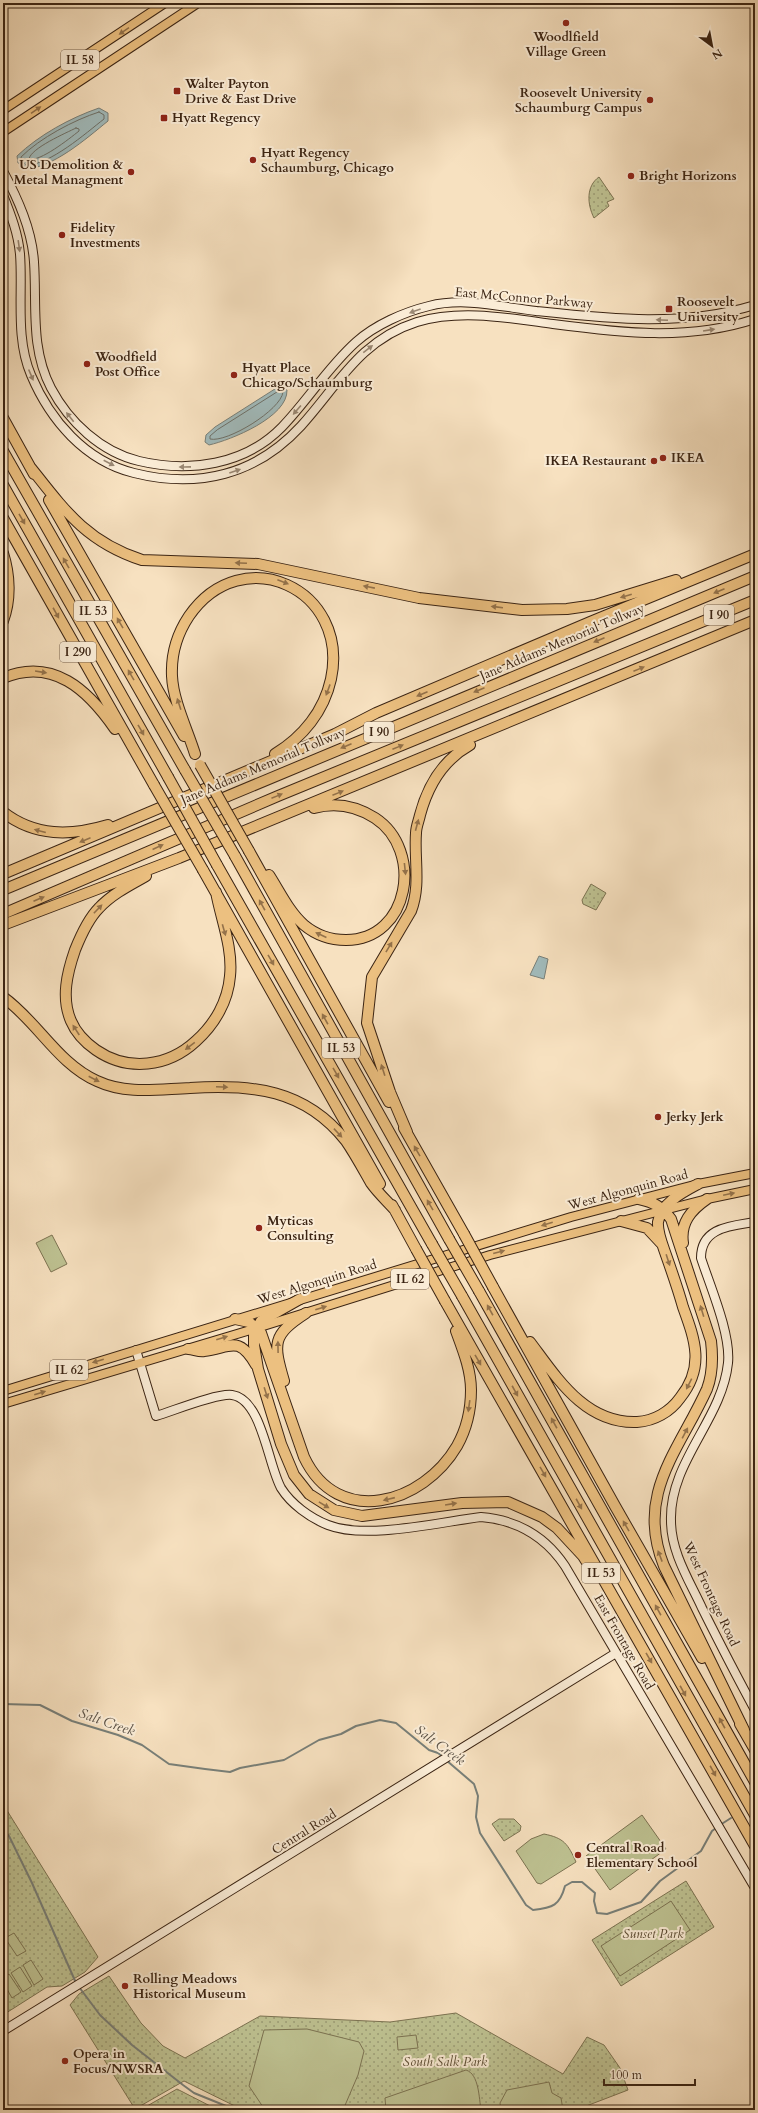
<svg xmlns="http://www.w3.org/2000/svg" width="758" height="2113" font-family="Cardo,serif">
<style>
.grass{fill:url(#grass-dots);stroke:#7c7352}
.pitch{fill:#bec292;stroke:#7c7352}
.water{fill:#a1bbbc;stroke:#787f78}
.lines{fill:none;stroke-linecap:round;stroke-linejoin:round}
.shore{stroke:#6e7068;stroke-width:1}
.stream{stroke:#787f78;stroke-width:2}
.secondary-casing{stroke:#3b2413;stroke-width:10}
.primary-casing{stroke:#3b2413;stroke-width:10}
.highway-casing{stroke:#3b2413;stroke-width:12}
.secondary{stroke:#faecd6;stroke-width:8}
.primary{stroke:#ecc080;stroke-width:8}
.highway{stroke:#ecc080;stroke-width:10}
.highway-bridge-casing{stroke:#3b2413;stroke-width:12;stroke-linecap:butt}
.highway-bridge{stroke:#ecc080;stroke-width:10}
.oneway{fill:#94724a}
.oneway2{fill:#9a8874}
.poi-dot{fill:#8f2418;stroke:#faecd6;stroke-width:1.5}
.labels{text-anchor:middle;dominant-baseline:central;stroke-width:4;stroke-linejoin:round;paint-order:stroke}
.shield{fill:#faecd6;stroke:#74604e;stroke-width:1}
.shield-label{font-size:12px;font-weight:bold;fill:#3b2413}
.poi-label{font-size:13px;font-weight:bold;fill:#3b2413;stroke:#faecd6;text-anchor:start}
.street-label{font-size:13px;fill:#3b2413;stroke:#faecd6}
.park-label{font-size:13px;font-style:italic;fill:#5c4c33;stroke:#faecd6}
.water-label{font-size:14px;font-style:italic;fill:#5a5146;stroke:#faecd6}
</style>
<defs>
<pattern id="grass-dots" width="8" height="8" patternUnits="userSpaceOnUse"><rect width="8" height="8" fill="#bec292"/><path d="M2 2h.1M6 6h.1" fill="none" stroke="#9c9d76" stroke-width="1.8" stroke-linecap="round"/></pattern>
</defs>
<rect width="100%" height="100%" fill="#f7e1c0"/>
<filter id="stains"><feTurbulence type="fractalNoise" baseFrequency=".005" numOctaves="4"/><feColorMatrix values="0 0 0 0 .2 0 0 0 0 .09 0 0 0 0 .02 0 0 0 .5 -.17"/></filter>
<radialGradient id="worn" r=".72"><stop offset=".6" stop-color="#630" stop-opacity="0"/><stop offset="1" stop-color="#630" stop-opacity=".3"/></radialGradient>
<path class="grass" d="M599 177 614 199 607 202 609 206 594 218C587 204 586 186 599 177Z
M591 884 606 893 596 910 583 904 582 900Z
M3 1804 98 1957 85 1972 62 1986 47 1987 3 2015Z
M499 1819H514L521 1826 520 1831 504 1841 492 1824Z
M686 1881 714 1927 621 1986 592 1940Z
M109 1976 141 2023 163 2046 185 2058 260 2016 390 2022 456 2013 563 2074 587 2037 604 2045 620 2068 628 2090 581 2108V2110H243L184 2081 135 2109 70 2005 79 1994Z
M177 2089 218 2110H140Z"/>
<path class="pitch" d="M52 1235 67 1264 51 1272 36 1243Z
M642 1815 666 1849 610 1890 586 1856Z
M544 1834C564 1838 568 1844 576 1862L541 1884 537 1883 516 1851 531 1839Z
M671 1901 690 1930 620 1976 601 1946Z
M14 1933 26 1951 17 1956 5 1938Z
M31 1960 43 1979 34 1985 23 1965Z
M20 1967 32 1986 23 1992 11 1973Z
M9 1974 21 1992 12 1998 3 1982V1978Z
M307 2029 359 2042 364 2051 358 2075 343 2110H265L249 2086 264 2030Z
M416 2035 418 2048 398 2050 397 2037Z
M466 2070C479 2074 479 2098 481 2110H386L385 2098Z
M549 2082 552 2093 561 2098 563 2110H501L500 2103 507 2090Z"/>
<path class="water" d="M99 108 108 113V121C87 138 52 169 24 169L18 163 17 156C39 135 70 118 99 108Z
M278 387H284L287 390C288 417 231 440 209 445L205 442 206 435 215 427Z
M539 956 548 959 544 979 530 975Z"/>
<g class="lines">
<path class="shore" d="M99 112 104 115V119C86 133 50 165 26 165L22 161 21 157C40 138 74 120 99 112Z
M76 128 79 129V131C69 139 40 162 29 159 31 148 66 133 76 128Z
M279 391 283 392C281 410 227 443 210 439V436L217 430Z"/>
<path class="stream" d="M3 1704 40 1705 72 1721 118 1735 142 1745 169 1764 205 1769 230 1772 240 1768 284 1760 319 1740 341 1734 356 1726 380 1720 396 1723 429 1750 438 1753 443 1757
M446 1760 474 1784 478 1796 476 1817 480 1833 526 1905 533 1910C553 1908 560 1905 565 1886L572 1882H582L595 1893 594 1901 597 1913 607 1914 641 1902 660 1881 701 1851 712 1831 716 1828
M720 1825 731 1818
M3 1829 9 1836 32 1883 76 1983
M79 1987 100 2015 132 2045 183 2085 194 2093 236 2110"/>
<g class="secondary-casing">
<path id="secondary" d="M3 171C18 199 32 230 34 262 37 305 30 348 51 388 69 422 101 452 139 461 189 473 245 465 282 427 308 400 328 367 356 342 375 325 404 312 429 306 464 297 502 307 536 311 611 319 682 327 755 305
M3 195C11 215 18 233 20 254 23 293 15 338 31 375 50 420 85 461 134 473 198 489 256 475 301 426 338 385 360 340 417 322 461 309 508 318 553 324 622 333 688 341 755 319
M755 1222C731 1226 701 1227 701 1258 710 1286 731 1334 728 1363 722 1420 669 1462 671 1521 671 1552 689 1580 702 1608 719 1642 737 1677 755 1710
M136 1350 156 1416C173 1411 217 1393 232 1395 262 1399 268 1465 281 1488 291 1504 310 1518 328 1525 366 1540 440 1522 481 1517 517 1520 545 1536 565 1566L755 1888
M3 2031 616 1653"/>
</g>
<g class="primary-casing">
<path id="primary" d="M3 110 165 3
M3 132 198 3
M3 1391 571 1217 698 1184 755 1173
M3 1404 257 1328 490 1255 707 1199 755 1189"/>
</g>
<g class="highway-casing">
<path id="highway" d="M3 418 34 474
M3 451 185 770
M31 468C65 511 87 542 142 560L258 564 419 598 522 610 567 609 595 605 676 580
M3 485 168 777
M49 500 184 736
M3 518 154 785
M3 553C10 575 11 600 3 621
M3 678C53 657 88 690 115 729
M195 754C188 731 173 701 172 676 171 655 177 634 189 616 242 539 350 589 331 679 324 711 303 737 275 754
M3 812C35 837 71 836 108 825
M249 851 389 1102
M235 856 449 1239
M217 865 432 1244
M203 870 380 1184
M3 874 335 734 376 713 590 622 755 554
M269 875C280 892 289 912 304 925 316 935 331 940 346 940 410 940 424 850 375 818 356 806 336 802 314 808
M146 876C130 885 112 894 99 908 88 919 81 935 75 950 67 973 61 998 71 1021 76 1033 86 1043 96 1050 128 1072 168 1067 196 1041 215 1024 228 1001 230 976 233 948 221 919 216 892
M3 890 755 576
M3 914 278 796 755 600
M3 925 179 858 755 620
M3 997C37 1021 58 1064 97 1081 127 1095 159 1089 190 1088 252 1084 305 1089 346 1141 355 1154 363 1169 371 1183 378 1193 387 1201 395 1210
M404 1128 464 1234
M407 1132 390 1092 367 1023 372 977 411 911C421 885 414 859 416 833 416 827 419 820 420 815 428 785 443 760 470 745
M639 1199C654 1202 662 1207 671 1219L711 1341C713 1358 713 1373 707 1389 679 1451 635 1494 664 1566L744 1730
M392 1205 416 1249
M621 1221 647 1228 661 1243
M683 1243C680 1223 691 1210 707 1199
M493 1287 615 1506 702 1658
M479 1291 755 1782
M462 1296 755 1815
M300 1299 261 1321 254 1335V1345L258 1369 281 1444 294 1475 309 1494 334 1510 362 1516 462 1503 508 1502 542 1517 557 1528 583 1556 590 1567
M445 1301 755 1846
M235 1319 249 1322 261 1333 304 1457C338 1529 423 1504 457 1446 466 1430 471 1409 471 1390 471 1370 463 1350 456 1331
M530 1342C557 1378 585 1424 637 1422 654 1421 670 1412 680 1398 705 1367 695 1340 683 1307 678 1289 672 1272 666 1255 663 1246 657 1232 658 1222 661 1203 683 1192 698 1184
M188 1349C193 1349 199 1352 204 1351 230 1348 238 1334 256 1365
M284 1381C273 1343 272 1335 306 1313
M740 1724 755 1750"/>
</g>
<use href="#secondary" class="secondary"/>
<use href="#primary" class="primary"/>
<use href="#highway" class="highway"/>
<g class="highway-bridge-casing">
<path id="highway-bridge" d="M200 765 249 851
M185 770 235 856
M168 777 217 865
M154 785 203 870
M464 1234 493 1287
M449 1239 479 1291
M432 1244 462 1296
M416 1249 445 1301"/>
</g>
<use href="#highway-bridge" class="highway-bridge"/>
</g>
<defs><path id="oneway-solid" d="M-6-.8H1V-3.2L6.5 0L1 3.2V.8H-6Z"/></defs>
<g class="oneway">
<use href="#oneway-solid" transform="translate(124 31) rotate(146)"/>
<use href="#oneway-solid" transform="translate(36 110) rotate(-34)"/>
<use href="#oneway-solid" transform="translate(22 519) rotate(60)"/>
<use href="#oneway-solid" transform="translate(66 563) rotate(-120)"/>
<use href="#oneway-solid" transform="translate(241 563) rotate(-177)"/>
<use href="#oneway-solid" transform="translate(283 582) rotate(21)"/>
<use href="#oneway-solid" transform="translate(369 587) rotate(-169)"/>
<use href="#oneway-solid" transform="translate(719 591) rotate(157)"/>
<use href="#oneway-solid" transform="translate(626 596) rotate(164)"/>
<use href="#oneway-solid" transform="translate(497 607) rotate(-173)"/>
<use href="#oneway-solid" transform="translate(56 613) rotate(61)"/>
<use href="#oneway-solid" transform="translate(120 623) rotate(-120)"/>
<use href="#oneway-solid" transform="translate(599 640) rotate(157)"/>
<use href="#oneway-solid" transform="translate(639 669) rotate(-22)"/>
<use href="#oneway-solid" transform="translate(41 672) rotate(9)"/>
<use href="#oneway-solid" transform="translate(131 675) rotate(-120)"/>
<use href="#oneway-solid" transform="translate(328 690) rotate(110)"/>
<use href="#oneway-solid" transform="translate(479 690) rotate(157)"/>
<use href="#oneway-solid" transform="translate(422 694) rotate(157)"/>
<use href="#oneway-solid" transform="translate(179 704) rotate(-108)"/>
<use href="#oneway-solid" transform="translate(141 730) rotate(60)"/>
<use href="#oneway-solid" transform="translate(346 746) rotate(157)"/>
<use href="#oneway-solid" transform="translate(398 747) rotate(-22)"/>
<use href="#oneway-solid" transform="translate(338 793) rotate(-22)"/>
<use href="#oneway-solid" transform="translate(277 796) rotate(-22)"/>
<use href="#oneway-solid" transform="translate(417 825) rotate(-75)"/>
<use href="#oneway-solid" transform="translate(40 831) rotate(-165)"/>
<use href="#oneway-solid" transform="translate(85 840) rotate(157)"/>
<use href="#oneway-solid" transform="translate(158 847) rotate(-25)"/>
<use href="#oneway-solid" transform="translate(405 869) rotate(84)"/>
<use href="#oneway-solid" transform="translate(39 899) rotate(-23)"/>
<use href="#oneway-solid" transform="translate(262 905) rotate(-119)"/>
<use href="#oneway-solid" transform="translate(98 909) rotate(-46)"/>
<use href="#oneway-solid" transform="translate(224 930) rotate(74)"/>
<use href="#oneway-solid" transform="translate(321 935) rotate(-155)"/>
<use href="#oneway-solid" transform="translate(389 947) rotate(-59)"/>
<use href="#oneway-solid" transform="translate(271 960) rotate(60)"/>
<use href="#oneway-solid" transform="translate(325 1019) rotate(-119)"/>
<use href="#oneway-solid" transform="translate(76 1030) rotate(-123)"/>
<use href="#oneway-solid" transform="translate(190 1046) rotate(143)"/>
<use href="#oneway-solid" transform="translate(383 1070) rotate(-108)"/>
<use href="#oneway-solid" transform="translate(336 1073) rotate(60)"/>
<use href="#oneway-solid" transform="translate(94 1079) rotate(27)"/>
<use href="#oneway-solid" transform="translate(222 1087) rotate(2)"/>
<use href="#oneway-solid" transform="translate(338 1133) rotate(47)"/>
<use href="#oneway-solid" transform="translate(417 1151) rotate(-120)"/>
<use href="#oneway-solid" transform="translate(729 1194) rotate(-12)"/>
<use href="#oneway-solid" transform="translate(430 1205) rotate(-120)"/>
<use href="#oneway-solid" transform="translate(547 1224) rotate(163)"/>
<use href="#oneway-solid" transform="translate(499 1252) rotate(-15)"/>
<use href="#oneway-solid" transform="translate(668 1260) rotate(72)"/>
<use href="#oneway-solid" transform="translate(321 1308) rotate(-18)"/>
<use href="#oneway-solid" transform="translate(490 1310) rotate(-119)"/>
<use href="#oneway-solid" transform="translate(702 1311) rotate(-107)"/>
<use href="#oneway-solid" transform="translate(222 1338) rotate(-17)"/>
<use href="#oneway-solid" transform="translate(278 1347) rotate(-91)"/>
<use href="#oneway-solid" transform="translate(478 1360) rotate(60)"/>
<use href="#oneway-solid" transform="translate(98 1361) rotate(164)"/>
<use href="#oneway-solid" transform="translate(689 1384) rotate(117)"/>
<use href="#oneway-solid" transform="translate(515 1391) rotate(61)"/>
<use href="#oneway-solid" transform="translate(40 1393) rotate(-17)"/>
<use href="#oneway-solid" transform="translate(266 1393) rotate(72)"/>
<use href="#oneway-solid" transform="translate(469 1406) rotate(98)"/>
<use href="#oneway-solid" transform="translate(554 1423) rotate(-119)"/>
<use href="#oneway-solid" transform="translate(685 1433) rotate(-62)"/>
<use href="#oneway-solid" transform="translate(543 1472) rotate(60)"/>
<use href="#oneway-solid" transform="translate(389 1499) rotate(167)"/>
<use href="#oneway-solid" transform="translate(451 1504) rotate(-9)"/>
<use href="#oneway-solid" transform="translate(579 1504) rotate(61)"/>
<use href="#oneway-solid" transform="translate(324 1505) rotate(31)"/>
<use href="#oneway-solid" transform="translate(626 1526) rotate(-120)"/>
<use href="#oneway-solid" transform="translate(660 1556) rotate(-111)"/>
<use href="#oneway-solid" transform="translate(658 1610) rotate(-119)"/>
<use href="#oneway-solid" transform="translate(649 1658) rotate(60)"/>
<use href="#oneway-solid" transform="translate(683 1691) rotate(61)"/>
<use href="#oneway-solid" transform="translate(722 1723) rotate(-119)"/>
<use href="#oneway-solid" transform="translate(713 1771) rotate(61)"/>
</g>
<g class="oneway2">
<use href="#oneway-solid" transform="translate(19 246) rotate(82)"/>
<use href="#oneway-solid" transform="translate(415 311) rotate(160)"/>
<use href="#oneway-solid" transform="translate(662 320) rotate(-178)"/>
<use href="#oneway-solid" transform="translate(709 330) rotate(-9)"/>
<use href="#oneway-solid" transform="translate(368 349) rotate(-38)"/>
<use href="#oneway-solid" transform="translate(31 375) rotate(67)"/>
<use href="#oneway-solid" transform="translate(297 410) rotate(131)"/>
<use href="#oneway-solid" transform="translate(70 417) rotate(-128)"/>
<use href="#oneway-solid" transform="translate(109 463) rotate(27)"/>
<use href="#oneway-solid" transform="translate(185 467) rotate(179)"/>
<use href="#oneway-solid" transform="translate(235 471) rotate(-19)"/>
</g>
<g class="poi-dot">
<circle cx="566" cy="23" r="4"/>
<rect x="173" y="87" width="8" height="8" rx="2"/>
<circle cx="650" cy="100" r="4"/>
<rect x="160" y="114" width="8" height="8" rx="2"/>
<circle cx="253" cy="160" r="4"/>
<circle cx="131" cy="172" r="4"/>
<circle cx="631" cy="176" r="4"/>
<circle cx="62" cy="235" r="4"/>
<rect x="665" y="305" width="8" height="8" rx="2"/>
<circle cx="87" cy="364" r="4"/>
<circle cx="234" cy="375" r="4"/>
<circle cx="663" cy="458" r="4"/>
<circle cx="654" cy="461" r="4"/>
<circle cx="658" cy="1117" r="4"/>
<circle cx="259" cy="1228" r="4"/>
<circle cx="578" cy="1855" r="4"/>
<circle cx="125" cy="1986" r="4"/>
<circle cx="65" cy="2061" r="4"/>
</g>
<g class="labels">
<g class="shield">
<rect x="61" y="50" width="38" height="20" rx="3"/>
<rect x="74" y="601" width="38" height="20" rx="3"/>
<rect x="704" y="605" width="30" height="20" rx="3"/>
<rect x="60" y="642" width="36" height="20" rx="3"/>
<rect x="364" y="722" width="30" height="20" rx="3"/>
<rect x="322" y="1038" width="38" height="20" rx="3"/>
<rect x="391" y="1269" width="38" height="20" rx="3"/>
<rect x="50" y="1360" width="38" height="20" rx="3"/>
<rect x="582" y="1563" width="38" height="20" rx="3"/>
</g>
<g class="shield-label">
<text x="80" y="60">IL 58</text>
<text x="93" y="611">IL 53</text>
<text x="719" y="615">I 90</text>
<text x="78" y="652">I 290</text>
<text x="379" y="732">I 90</text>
<text x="341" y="1048">IL 53</text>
<text x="410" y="1279">IL 62</text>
<text x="69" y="1370">IL 62</text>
<text x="601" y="1573">IL 53</text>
</g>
<g class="poi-label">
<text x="566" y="37" text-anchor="middle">Woodlfield<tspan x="566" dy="15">Village Green</tspan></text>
<text x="185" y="84">Walter Payton<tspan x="185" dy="15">Drive &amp; East Drive</tspan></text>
<text x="642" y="93" text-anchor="end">Roosevelt University<tspan x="642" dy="15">Schaumburg Campus</tspan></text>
<text x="172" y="118">Hyatt Regency</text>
<text x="261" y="153">Hyatt Regency<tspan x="261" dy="15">Schaumburg, Chicago</tspan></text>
<text x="123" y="165" text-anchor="end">US Demolition &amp;<tspan x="123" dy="15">Metal Managment</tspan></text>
<text x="639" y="176">Bright Horizons</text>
<text x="70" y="228">Fidelity<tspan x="70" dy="15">Investments</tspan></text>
<text x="677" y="302">Roosevelt<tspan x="677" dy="15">University</tspan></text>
<text x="95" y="357">Woodfield<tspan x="95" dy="15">Post Office</tspan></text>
<text x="242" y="368">Hyatt Place<tspan x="242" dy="15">Chicago/Schaumburg</tspan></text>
<text x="671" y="458">IKEA</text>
<text x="646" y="461" text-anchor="end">IKEA Restaurant</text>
<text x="666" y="1117">Jerky Jerk</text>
<text x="267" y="1221">Myticas<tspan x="267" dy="15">Consulting</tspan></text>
<text x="586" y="1848">Central Road<tspan x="586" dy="15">Elementary School</tspan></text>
<text x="133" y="1979">Rolling Meadows<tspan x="133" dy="15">Historical Museum</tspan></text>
<text x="73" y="2054">Opera in<tspan x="73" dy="15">Focus/NWSRA</tspan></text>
</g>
<g class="street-label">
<text transform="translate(524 298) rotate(5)">East McConnor Parkway</text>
<text transform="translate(562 642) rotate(-23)">Jane Addams Memorial Tollway</text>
<text transform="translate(263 766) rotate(-23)">Jane Addams Memorial Tollway</text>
<text transform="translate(628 1190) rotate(-15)">West Algonquin Road</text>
<text transform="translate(317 1282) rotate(-17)">West Algonquin Road</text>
<text transform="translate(711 1594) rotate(65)">West Frontage Road</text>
<text transform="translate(624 1642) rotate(60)">East Frontage Road</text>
<text transform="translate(304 1832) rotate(-32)">Central Road</text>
</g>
<g class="park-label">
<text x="653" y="1934">Sunset Park</text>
<text x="445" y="2062">South Salk Park</text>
</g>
<g class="water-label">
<text transform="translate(107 1722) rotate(19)">Salt Creek</text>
<text transform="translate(440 1745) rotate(36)">Salt Creek</text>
</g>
</g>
<rect width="758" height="2113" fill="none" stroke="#f7e1c0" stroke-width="16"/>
<rect x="4" y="4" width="750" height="2105" fill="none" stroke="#3b2413" stroke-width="2"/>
<rect x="8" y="8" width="742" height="2097" fill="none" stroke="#3b2413"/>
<g transform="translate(712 46) rotate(148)" stroke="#faecd6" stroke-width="3" paint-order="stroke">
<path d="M0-3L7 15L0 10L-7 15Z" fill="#3b2413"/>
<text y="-6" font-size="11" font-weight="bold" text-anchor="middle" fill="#3b2413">N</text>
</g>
<path d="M604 2079v6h91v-6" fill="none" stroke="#3b2413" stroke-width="2"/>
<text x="610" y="2079" font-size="12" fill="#3b2413" stroke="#faecd6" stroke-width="3" paint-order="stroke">100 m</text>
<rect width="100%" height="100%" filter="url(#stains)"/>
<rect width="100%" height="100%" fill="url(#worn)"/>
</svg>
